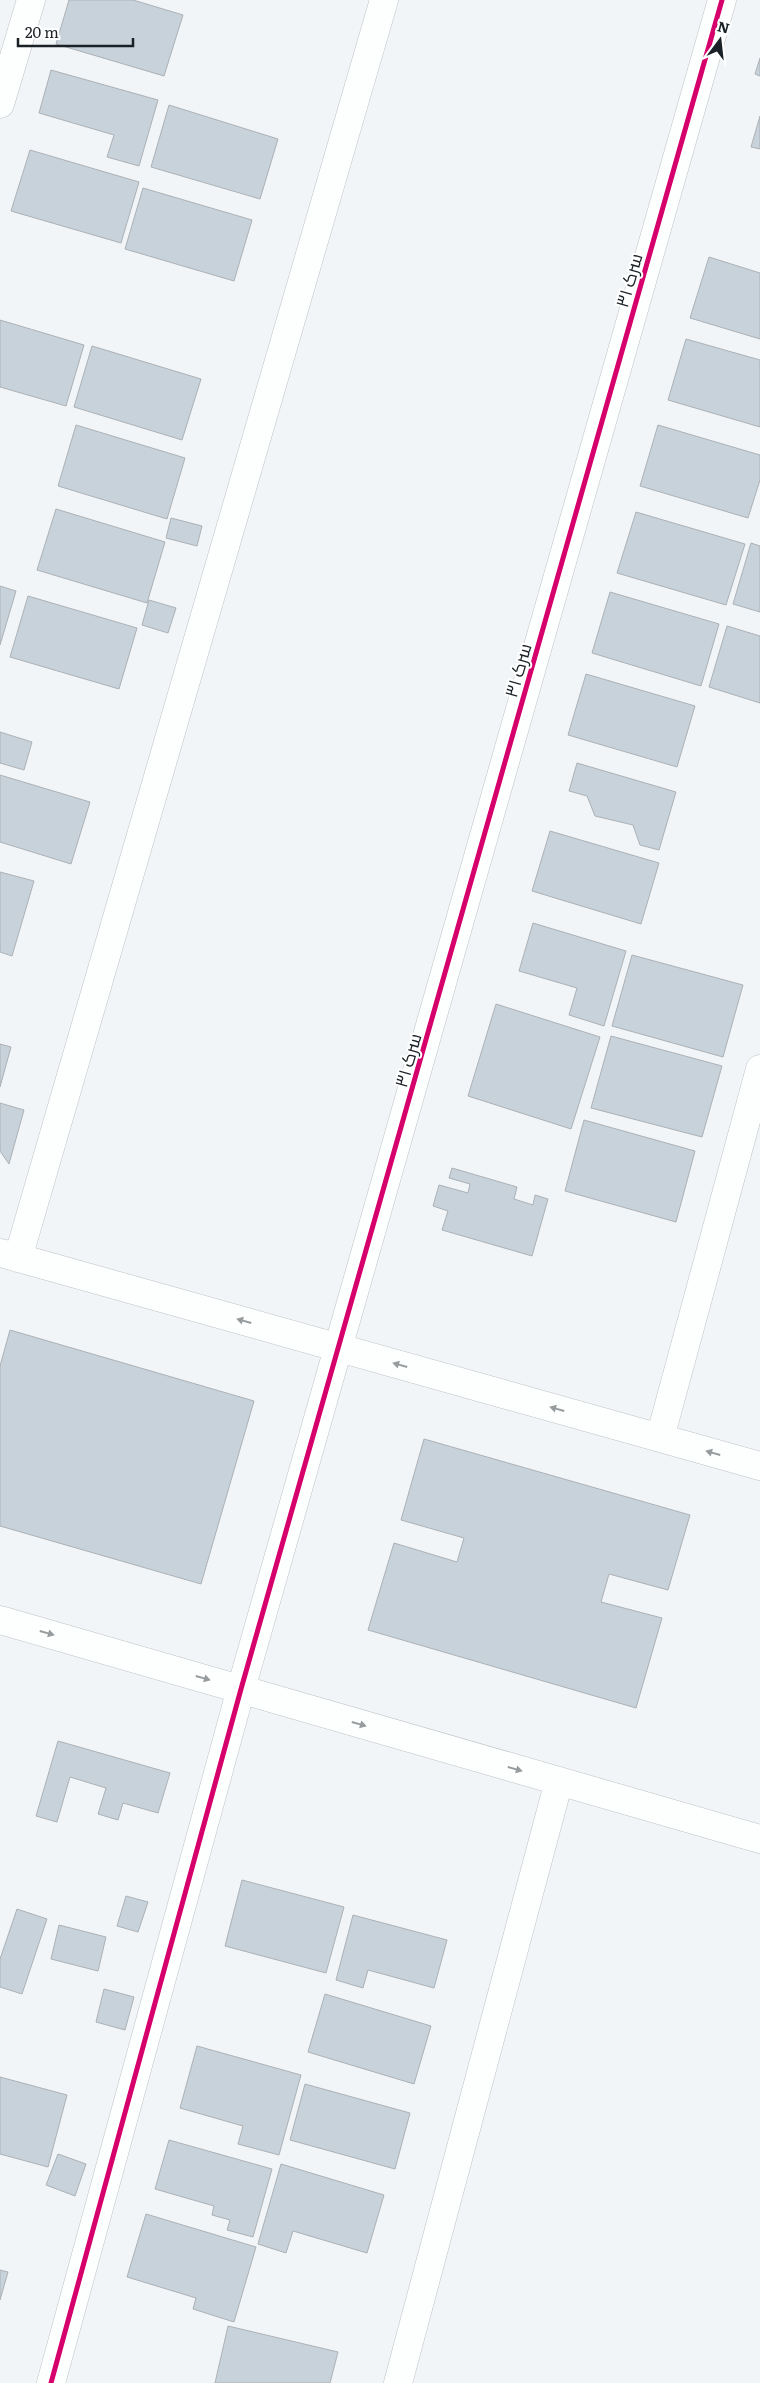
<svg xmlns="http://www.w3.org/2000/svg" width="760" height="2383" font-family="Literata,Cairo,serif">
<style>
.building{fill:#c7d2db;stroke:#acb1b5}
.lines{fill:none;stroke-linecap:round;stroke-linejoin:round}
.minor-casing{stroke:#bec2c6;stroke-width:29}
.minor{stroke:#fdfefe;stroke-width:28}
.cycleway-casing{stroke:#fff;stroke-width:8}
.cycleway{stroke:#d6006c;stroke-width:5}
.oneway{fill:#969b9d}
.labels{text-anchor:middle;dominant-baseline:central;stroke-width:4;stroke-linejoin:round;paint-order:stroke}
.street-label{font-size:18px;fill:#192126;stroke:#fff}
</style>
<rect width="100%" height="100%" fill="#f2f5f8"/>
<path class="building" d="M69 0H133L183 15 164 76 56 44Z
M760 58V76L755 74Z
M51 70 158 100 139 166 107 157 114 135 39 113Z
M169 105 278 139 260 199 151 167Z
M760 116V149L751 147Z
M30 150 139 182 121 243 11 211Z
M143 188 252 220 234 281 125 249Z
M709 257 760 273V339L690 318Z
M0 320 84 345 66 406 0 387Z
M686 339 760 360V427L668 400Z
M92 346 201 379 182 440 74 407Z
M76 425 185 458 167 519 58 486Z
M658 425 760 455V480L748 518 640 486Z
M56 509 165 542 147 603 37 570Z
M636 512 745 544 726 605 617 573Z
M171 518 202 526 197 546 166 538Z
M751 543 760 546V612L733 604Z
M0 586 16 591 0 645Z
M610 592 719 624 701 686 592 653Z
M28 596 137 628 119 689 10 657Z
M149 600 176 608 168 633 142 625Z
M727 626 760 636V703L709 687Z
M586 674 695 706 677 767 568 735Z
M0 732 32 742 24 770 0 763Z
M577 763 676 792 659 850 640 845 633 825 595 816 587 796 569 791Z
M0 775 90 802 71 864 0 842Z
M550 831 659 863 641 924 532 891Z
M0 872 34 881 12 956 0 952Z
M533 923 626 951 604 1026 569 1015 577 988 519 971Z
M632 955 743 985 723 1057 612 1026Z
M496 1004 600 1037 571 1129 468 1096Z
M611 1036 722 1066 702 1137 591 1108Z
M0 1044 11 1047 0 1087Z
M0 1103 24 1110 9 1164 0 1151Z
M584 1120 695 1151 676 1222 565 1191Z
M452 1168 517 1187 514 1199 533 1205 535 1195 548 1199 532 1256 442 1230 448 1211 433 1206 439 1185 468 1193 470 1184 449 1178Z
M10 1330 254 1401 201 1584 0 1526V1366Z
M424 1439 690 1515 668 1590 609 1574 601 1602 662 1618 636 1708 368 1630 394 1543 457 1562 464 1538 401 1520Z
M58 1741 170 1773 158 1813 123 1803 118 1820 98 1814 106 1788 70 1777 57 1822 36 1816Z
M242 1880 344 1907 326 1973 225 1946Z
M126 1896 148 1902 138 1932 117 1926Z
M17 1909 47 1919 22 1994 0 1987V1959Z
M353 1915 447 1940 434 1988 368 1970 363 1988 336 1980Z
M59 1925 106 1937 98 1971 51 1959Z
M104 1989 134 1997 125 2030 96 2022Z
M325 1994 431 2026 414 2084 308 2052Z
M197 2046 301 2075 279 2155 238 2144 243 2126 180 2108Z
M0 2077 67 2095 48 2167 0 2154Z
M305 2084 410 2113 395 2169 290 2140Z
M169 2140 272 2169 253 2237 227 2230 230 2220 212 2215 214 2206 155 2189Z
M58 2154 86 2164 75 2196 46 2185Z
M281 2164 384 2195 367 2253 293 2231 286 2253 258 2244Z
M146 2214 256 2247 234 2322 193 2309 196 2298 127 2277Z
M0 2270 8 2272 0 2300Z
M228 2326 338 2352 330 2383H215Z"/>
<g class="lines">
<g class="minor-casing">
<path id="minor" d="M0 104 31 0
M1 1253 760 1466
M18 1258 384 0
M660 1438 760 1069
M0 1620 760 1839
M51 2383 241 1689 722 0
M398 2383 559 1781"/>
</g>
<use href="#minor" class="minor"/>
<g class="cycleway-casing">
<path id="cycleway" d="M51 2383 241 1689 722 0"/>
</g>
<use href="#cycleway" class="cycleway"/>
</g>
<defs><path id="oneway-solid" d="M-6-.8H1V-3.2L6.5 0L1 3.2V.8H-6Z" transform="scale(1.25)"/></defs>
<g class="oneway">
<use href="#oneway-solid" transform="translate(244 1321) rotate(-164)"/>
<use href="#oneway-solid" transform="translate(400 1365) rotate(-164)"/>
<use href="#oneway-solid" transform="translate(557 1409) rotate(-164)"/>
<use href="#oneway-solid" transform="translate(713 1453) rotate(-164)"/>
<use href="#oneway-solid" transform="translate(47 1633) rotate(16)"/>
<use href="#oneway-solid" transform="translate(203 1678) rotate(16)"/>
<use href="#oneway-solid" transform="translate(359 1724) rotate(16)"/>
<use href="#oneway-solid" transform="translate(515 1769) rotate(16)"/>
</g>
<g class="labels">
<g class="street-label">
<text transform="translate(628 280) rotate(-74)">سرک ۳۱</text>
<text transform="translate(517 670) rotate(-74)">سرک ۳۱</text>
<text transform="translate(407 1060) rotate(-74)">سرک ۳۱</text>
</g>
</g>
<g transform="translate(720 40) rotate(15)" stroke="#ffffff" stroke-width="4" paint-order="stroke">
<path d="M0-4L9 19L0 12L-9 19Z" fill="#192126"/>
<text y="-8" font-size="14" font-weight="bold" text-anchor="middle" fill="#192126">N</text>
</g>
<path d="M18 38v8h115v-8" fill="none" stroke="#192126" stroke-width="2.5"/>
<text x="25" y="38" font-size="15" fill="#192126" stroke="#ffffff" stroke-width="4" paint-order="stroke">20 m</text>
</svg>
